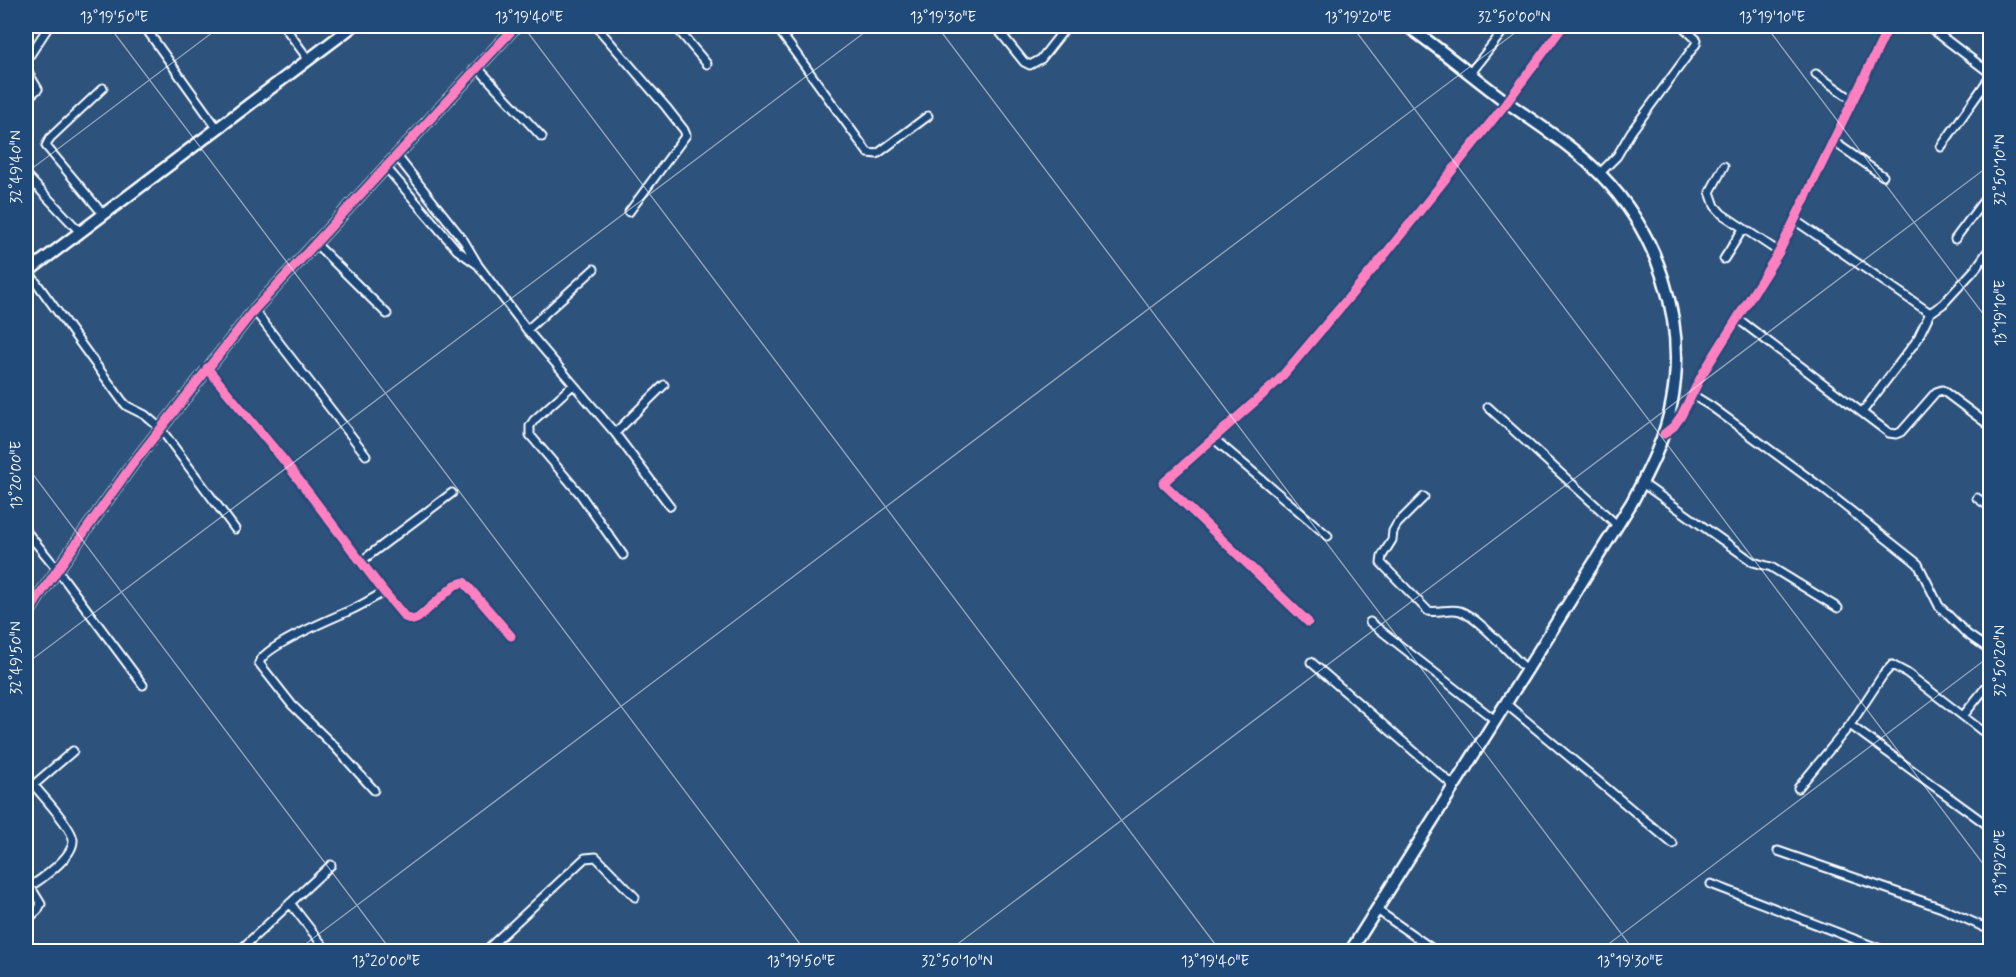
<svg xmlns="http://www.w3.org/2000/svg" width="2016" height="977" font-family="Mynerve,sans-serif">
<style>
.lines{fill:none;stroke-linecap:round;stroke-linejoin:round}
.minor-casing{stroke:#fff;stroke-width:11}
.tertiary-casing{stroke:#fff;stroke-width:14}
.secondary-casing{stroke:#fff;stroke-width:15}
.minor{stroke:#1f4a7a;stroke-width:7}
.tertiary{stroke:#1f4a7a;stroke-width:9}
.secondary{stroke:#1f4a7a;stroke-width:10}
.cycleway-casing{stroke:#1f4a7a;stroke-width:13}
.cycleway{stroke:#ff80c0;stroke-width:9}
.ticks{fill:none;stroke:#fff;stroke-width:1.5;stroke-opacity:0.45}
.neatline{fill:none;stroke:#fff;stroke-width:2}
.ticks-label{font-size:15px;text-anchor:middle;fill:#fff}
</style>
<rect width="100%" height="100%" fill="#2d527c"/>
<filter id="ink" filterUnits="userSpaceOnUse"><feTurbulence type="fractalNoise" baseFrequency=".0167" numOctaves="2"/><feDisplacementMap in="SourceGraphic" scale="12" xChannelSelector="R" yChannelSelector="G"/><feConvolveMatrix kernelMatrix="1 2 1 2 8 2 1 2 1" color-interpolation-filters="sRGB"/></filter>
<g filter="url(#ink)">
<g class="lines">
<g class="minor-casing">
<path id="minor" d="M144 26 217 128
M284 26 308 59
M596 26 666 107 684 130 686 135 629 212
M675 26 707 64
M776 26 868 153 877 154 928 116
M995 26 1024 62 1030 65 1041 59 1067 26
M1873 26 1885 34
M1928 26 1990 73
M26 61 49 26
M477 67 542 137
M26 69 38 89 26 99
M1470 73 1507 26
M1816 74 1853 100
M1833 141 1883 176
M1941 147 1990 77
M396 155 464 241 477 263
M385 166 457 250 478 265 527 330 615 433 670 506
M1724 166 1710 192 1715 206 1722 214 1779 252
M1600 173 1617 156 1631 132 1696 44 1697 40 1682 26
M26 175 80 232
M103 214 46 146 50 138 103 88
M1796 221 1930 313
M1955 239 1990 192
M316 244 387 314
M1724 259 1743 229
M28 271 123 402 127 406 145 415 160 428 235 529
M254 310 366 455
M1738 319 1889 433 1896 434 1901 432 1936 392 1942 390 1990 426
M527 330 594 269
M207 368 286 463 384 592 405 617 413 620 418 618 455 585 464 582 511 636
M573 385 534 420 530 426V435L580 494 623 555
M1691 394 1712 407 1822 488 1912 559 1918 564 1939 606 1967 634 1990 650
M1488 407 1617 525
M1863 411 1917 340 1930 313 1943 304 1976 268 1990 248
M615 433 664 385
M1664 434 1674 426 1681 416 1703 373 1779 252 1889 26
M1213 438 1328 536
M1642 483 1753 562 1771 567 1838 608
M1424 497 1397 524 1393 531 1392 540 1382 556 1381 563 1428 611C1438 613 1451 608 1460 611 1478 617 1511 655 1526 669
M1977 498 1990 507
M26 531 53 564 143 685
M360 562 452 493
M1308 622 1163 483 1278 381 1383 257 1507 102 1563 26
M1370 622 1495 720
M1311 662 1454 786
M1505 703 1673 844
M1963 716 1990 682
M1850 725 1883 675 1892 665 1907 673 1990 737
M26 776C35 788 73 827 73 840 74 857 39 881 26 889
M1798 788 1850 725 1990 827
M26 790 37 782 73 751
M374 790 335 747 292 705 259 663C264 646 333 618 351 610 362 605 373 598 384 592
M1778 851 1942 908 1990 930
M1711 884 1888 952
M290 903 328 952
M1377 910 1437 952
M26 921 38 910 41 904 30 886
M238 952 331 865
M484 952 585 858 596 857 635 897"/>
</g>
<g class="tertiary-casing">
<path id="tertiary" d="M26 617 41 593 132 465 254 310 516 26"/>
</g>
<g class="secondary-casing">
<path id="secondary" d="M26 273 353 26
M1350 952 1632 502C1649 470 1666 437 1672 401 1687 321 1658 233 1601 175 1574 147 1540 126 1508 103 1474 78 1442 50 1407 26"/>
</g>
<use href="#minor" class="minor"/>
<use href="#tertiary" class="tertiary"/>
<use href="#secondary" class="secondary"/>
<g class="cycleway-casing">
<path id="cycleway" d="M207 368 286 463 384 592 405 617 413 620 418 618 455 585 464 582 511 636
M1664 434 1674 426 1681 416 1703 373 1779 252 1889 26
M26 617 41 593 132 465 254 310 516 26
M1308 622 1163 483 1278 381 1383 257 1507 102 1563 26"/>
</g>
<use href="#cycleway" class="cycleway"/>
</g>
</g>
<path class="ticks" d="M109 26 806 952M523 26 1221 952M937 26 1635 952M1352 26 1990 873M1766 26 1990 323M26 173 221 26M26 465 392 952M26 664 873 26M295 952 1524 26M947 952 1990 165M1598 952 1990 656"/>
<rect width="2016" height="977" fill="none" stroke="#1f4a7a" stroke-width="66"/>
<rect x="33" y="33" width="1950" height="911" class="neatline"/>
<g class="ticks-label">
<text x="114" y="22">13°19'50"E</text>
<text x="529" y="22">13°19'40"E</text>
<text x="943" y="22">13°19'30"E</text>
<text x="1358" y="22">13°19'20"E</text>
<text x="1514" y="22">32°50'00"N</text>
<text x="1772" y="22">13°19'10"E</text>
<text transform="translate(16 167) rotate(-90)" y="5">32°49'40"N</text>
<text transform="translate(2000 170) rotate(-90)" y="5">32°50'10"N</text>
<text transform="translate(2000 313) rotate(-90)" y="5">13°19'10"E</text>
<text transform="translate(16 475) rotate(-90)" y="5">13°20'00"E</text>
<text transform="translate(16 658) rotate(-90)" y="5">32°49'50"N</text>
<text transform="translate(2000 661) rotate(-90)" y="5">32°50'20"N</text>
<text transform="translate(2000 863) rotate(-90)" y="5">13°19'20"E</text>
<text x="386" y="966">13°20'00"E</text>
<text x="801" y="966">13°19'50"E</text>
<text x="957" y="966">32°50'10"N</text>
<text x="1215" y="966">13°19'40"E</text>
<text x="1630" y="966">13°19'30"E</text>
</g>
</svg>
